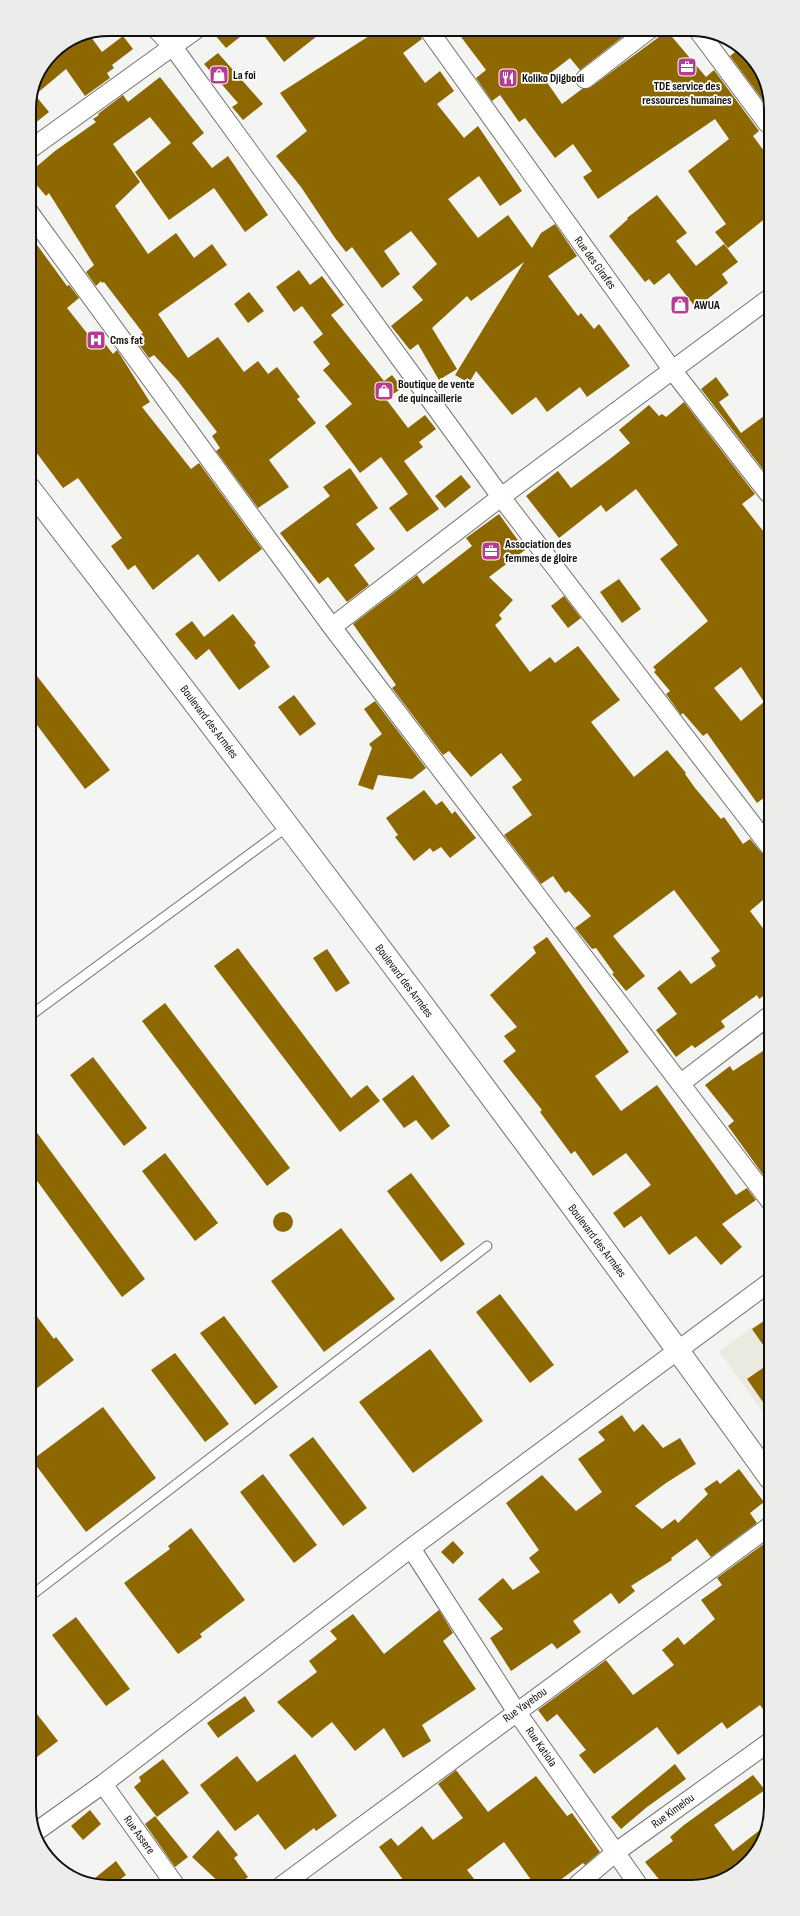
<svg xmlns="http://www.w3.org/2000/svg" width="800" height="1916" font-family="'Sofia Sans Condensed',sans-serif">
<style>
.built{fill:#eaeae0}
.building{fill:#8d6800;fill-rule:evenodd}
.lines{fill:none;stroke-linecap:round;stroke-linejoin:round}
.lane-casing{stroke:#737370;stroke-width:11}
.street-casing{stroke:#737370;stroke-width:20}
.secondary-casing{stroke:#737370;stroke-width:24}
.lane{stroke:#fff;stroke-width:9}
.street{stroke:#fff;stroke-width:18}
.secondary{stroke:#fff;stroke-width:22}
.labels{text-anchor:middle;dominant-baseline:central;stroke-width:3.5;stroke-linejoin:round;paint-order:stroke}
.poi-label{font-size:12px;font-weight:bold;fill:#10100f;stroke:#fffffe;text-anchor:start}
.street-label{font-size:12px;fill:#10100f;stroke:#fffffe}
.rim{fill:none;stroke:#10100f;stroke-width:2}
</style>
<rect width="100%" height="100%" fill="#f4f5f2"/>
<path class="built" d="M770 1315V1422L719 1351Z"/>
<path class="building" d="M210 29H250L226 48Z
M259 29H326L284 62Z
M380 29H416L422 39 403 53 425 83 440 71 454 91 437 104 464 138 478 126 522 191 500 206 479 176 448 199 478 238 508 215 532 248 541 233 555 224 577 256 548 276 578 316 581 313 594 329 599 324 630 366 587 397 580 387 547 412 536 397 512 415 476 371 469 383 455 375 524 262 471 301 467 296 432 328 457 369 439 380 418 344 410 350 391 326 423 300 412 287 437 264 411 231 384 251 400 274 382 288 352 247 346 252 335 238 301 187 276 156 307 131 280 93Z
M455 29H621L625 35 580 70 570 58 544 78 562 104 582 89 591 87 667 31 706 77 714 70 759 131 753 136 767 155V217L728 248 715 232 726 224 688 171 729 139 715 119 598 199 583 177 592 171 573 144 555 158 525 118 519 122 500 95 492 101 476 78 486 70Z
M88 33 102 52 123 36 133 49 112 65 114 68 107 73 110 78 85 96 66 69 35 95 49 112 29 128V104L35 78 53 52 66 43 67 44 80 35Z
M740 48 767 83V96L762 99 730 56Z
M218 53 263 104 243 120 232 107 238 103 204 64Z
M160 77 204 133 192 143 212 168 228 156 268 215 245 232 214 188 169 220 135 172 171 143 150 117 113 144 140 182 115 206 148 254 176 233 194 258 212 244 227 265 158 314 188 358 218 337 244 372 258 361 268 374 277 367 300 397 297 399 316 423 269 460 289 487 258 508 216 451 220 448 212 436 217 432 178 381 154 355 149 358 135 339 143 333 104 282 102 283 101 281 96 286 86 272 94 265 49 193 46 196 29 176V173L55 151 96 122 93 119 99 115 98 114 123 95 128 102Z
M657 195 687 233 676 241 696 266 724 244 738 262 722 274 728 283 696 308 669 273 654 285 649 279 645 282 609 236 628 219 627 218Z
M29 234 67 286 69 285 79 298 67 308 90 337 96 332 113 354 117 350 150 402 142 407 191 469 199 463 262 549 219 582 198 554 153 590 135 565 128 570 111 546 122 538 78 478 63 488 30 444Z
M299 270 310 285 322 276 344 305 331 315 384 381 392 375 402 388 386 399 408 428 425 415 436 429 419 442 423 447 404 461 439 509 407 532 389 508 408 494 381 457 360 473 325 426 352 404 323 370 330 364 313 342 323 334 302 306 294 312 276 287Z
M249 292 264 311 248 323 234 304Z
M716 377 729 395 719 402 741 433 768 413V476L701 389Z
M684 402 755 494 742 504 768 537 769 794 757 803 707 733 703 736 683 713 681 715 666 694 670 691 654 672 656 670 653 667 708 621 660 559 678 545 636 489 606 512 601 505 559 538 526 496 558 471 571 488 611 458 630 443 619 430 649 405 659 416 662 414 666 417ZM741 667 764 702 741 721 714 688Z
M350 468 378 508 356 524 375 549 354 565 369 585 347 602 328 577 319 584 280 533 330 496 323 487Z
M461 475 471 487 445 508 435 496Z
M499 514 525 550 489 577 513 600 499 615 502 619 495 625 530 672 550 657 555 663 578 646 620 700 591 722 634 777 667 750 686 773 685 774 695 788 721 819 724 817 743 844 750 839 761 852 769 858V895L750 911 769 936V992L759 999 757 995 721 1021 725 1027 695 1048 692 1045 676 1057 656 1030 677 1014 657 988 680 970 691 984 716 966 711 958 720 951 674 890 613 936 645 976 626 991 612 974 614 973 596 948 592 949 575 928 591 916 569 891 565 893 553 876 541 884 504 835 532 815 512 787 522 780 501 753 471 777 449 751 443 755 392 688 396 685 353 624 417 575 423 584 472 546 466 538Z
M619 579 641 609 622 623 600 592Z
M564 596 581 618 568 628 551 606Z
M233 614 256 643 254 645 270 667 239 690 209 649 196 660 175 634 192 621 204 637Z
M30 667 110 770 85 789 31 717Z
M294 695 316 724 300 736 278 707Z
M375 701 426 768 412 779 378 775 373 790 358 785 372 748 369 744 382 734 364 709Z
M424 790 436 805 442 801 452 814 455 811 476 838 450 858 441 847 433 852 430 848 414 861 395 837 398 835 386 818Z
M547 937 629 1052 595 1076 621 1111 657 1085 736 1195 747 1188 756 1200 722 1224 742 1247 721 1265 696 1236 669 1255 641 1216 624 1228 613 1213 651 1185 626 1153 593 1176 575 1151 571 1154 540 1112 542 1110 503 1061 516 1051 504 1036 517 1027 490 995 536 953 533 947Z
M238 948 351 1098 367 1085 380 1101 340 1132 214 966Z
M327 949 350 983 336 992 313 958Z
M165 1003 290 1168 267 1186 142 1021Z
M769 1047V1183L728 1126 734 1121 705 1085 730 1066 733 1071Z
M93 1057 147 1128 124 1146 70 1075Z
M413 1075 450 1126 432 1140 416 1120 404 1128 382 1099Z
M32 1126 145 1279 122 1297 32 1174Z
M165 1153 218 1223 195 1241 142 1171Z
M411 1173 465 1244 441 1262 387 1191Z
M273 1222a10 10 0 1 1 20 0a10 10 0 1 1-20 0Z
M341 1228 395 1299 324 1352 271 1281Z
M500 1294 554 1365 530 1383 476 1312Z
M32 1310 54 1339 56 1337 74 1360 32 1392Z
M224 1316 278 1387 255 1405 200 1333Z
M770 1317V1355L752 1329Z
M430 1349 483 1421 413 1473 359 1402Z
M175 1353 229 1424 205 1442 151 1370Z
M770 1363V1412L747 1379Z
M103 1407 156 1478 86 1532 32 1460Z
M622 1415 634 1432 643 1424 663 1448 680 1438 696 1464 666 1483 635 1506 662 1529 675 1519 678 1523 708 1494 704 1489 717 1480 720 1484 739 1469 764 1502 750 1513 757 1523 711 1557 697 1539 671 1558 672 1560 631 1586 635 1591 619 1604 611 1593 573 1621 581 1632 557 1649 552 1643 511 1671 490 1638 503 1629 478 1599 503 1578 513 1590 540 1572 529 1558 539 1550 506 1503 542 1475 576 1511 602 1492 578 1459 605 1440 598 1432Z
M313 1437 367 1508 343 1526 289 1455Z
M263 1474 317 1545 294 1563 240 1492Z
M191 1528 245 1600 200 1634 202 1637 178 1654 124 1583 170 1549 168 1546Z
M769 1540 771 1720 760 1705 727 1729 722 1722 678 1755 657 1727 594 1774 579 1755 586 1750 557 1714 547 1722 538 1710 606 1660 633 1695 674 1665 662 1650 678 1637 684 1645 715 1619 701 1600 722 1585 717 1578Z
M453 1541 464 1553 453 1564 441 1552Z
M439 1610 453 1633 443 1641 476 1689 422 1725 431 1741 403 1758 384 1728 355 1751 332 1722 312 1738 277 1702 317 1672 309 1661 337 1639 330 1631 353 1614 384 1654Z
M76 1617 130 1689 106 1706 52 1635Z
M245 1696 255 1711 218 1738 207 1723Z
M33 1709 58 1741 33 1760Z
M295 1754 337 1816 316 1831 314 1828 285 1850 258 1814 235 1831 200 1785 237 1756 257 1782Z
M163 1759 189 1793 157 1817 134 1787 141 1781 139 1777Z
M675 1764 686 1779 647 1807 621 1829 611 1817Z
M456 1770 488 1812 536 1776 567 1816 572 1813 600 1852 585 1865 583 1863 555 1884H534L504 1842 467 1870 478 1884 407 1885 379 1847 391 1838 398 1846 422 1826 433 1840 463 1818 438 1784Z
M753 1775 765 1790 714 1825 733 1851 765 1826 755 1856 717 1883H662L645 1862 673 1841 670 1837 684 1825Z
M90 1810 101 1824 83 1840 71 1826Z
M155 1816 188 1857 175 1867 145 1824Z
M218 1830 238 1855 234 1858 248 1877 236 1886H223L192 1857Z
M116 1861 126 1875 110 1887H103L90 1882Z"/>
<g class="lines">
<g class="lane-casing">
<path id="lane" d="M31 1015 288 826
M33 1594 487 1246"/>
</g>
<g class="street-casing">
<path id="street" d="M156 29 173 47 501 497 769 846
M428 29 673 371 768 493
M697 29 767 123
M585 79 650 29
M29 150 197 29
M29 212 332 627 770 1201
M332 627 501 497 767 300
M681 1083 769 1016
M411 1548 516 1711 637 1883
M103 1784 176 1886
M34 1833 103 1784 411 1548 770 1282
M578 1884 616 1852 771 1741
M281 1886 770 1526"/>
</g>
<g class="secondary-casing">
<path id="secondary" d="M30 489C282 815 530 1144 770 1478"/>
</g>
<use href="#lane" class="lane"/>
<use href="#street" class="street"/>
<use href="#secondary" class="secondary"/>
</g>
<defs>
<g id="office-square" transform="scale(1)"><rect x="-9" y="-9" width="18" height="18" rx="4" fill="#b63d91" stroke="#fffffe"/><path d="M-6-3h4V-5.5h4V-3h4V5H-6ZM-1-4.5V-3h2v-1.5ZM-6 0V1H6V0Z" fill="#fff"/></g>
<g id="shop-square" transform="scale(1)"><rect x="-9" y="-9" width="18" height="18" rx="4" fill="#b63d91" stroke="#fffffe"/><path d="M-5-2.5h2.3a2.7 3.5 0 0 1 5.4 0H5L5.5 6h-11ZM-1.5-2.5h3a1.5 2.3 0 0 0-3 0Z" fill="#fff"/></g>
<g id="restaurant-square" transform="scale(1)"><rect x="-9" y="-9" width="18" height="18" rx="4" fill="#b63d91" stroke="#fffffe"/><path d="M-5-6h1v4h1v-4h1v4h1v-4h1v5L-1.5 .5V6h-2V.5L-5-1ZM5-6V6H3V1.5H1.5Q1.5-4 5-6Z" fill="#fff"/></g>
<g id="hospital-square" transform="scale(1)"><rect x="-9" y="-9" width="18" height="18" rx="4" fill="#b63d91" stroke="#fffffe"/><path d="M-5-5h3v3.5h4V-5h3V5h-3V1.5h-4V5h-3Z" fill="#fff"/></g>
</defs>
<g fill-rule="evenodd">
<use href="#office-square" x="687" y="67"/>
<use href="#shop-square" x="219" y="75"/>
<use href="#restaurant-square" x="508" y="78"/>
<use href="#shop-square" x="680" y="305"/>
<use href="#hospital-square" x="96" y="340"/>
<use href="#shop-square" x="384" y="391"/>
<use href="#office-square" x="491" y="551"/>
</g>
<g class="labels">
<g class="poi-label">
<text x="233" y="75">La foi</text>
<text x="522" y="78">Koliko Djigbodi</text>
<text x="687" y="86" text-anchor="middle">TDE service des<tspan x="687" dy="14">ressources humaines</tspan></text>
<text x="694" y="305">AWUA</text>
<text x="110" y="340">Cms fat</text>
<text x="398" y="384">Boutique de vente<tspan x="398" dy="14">de quincaillerie</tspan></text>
<text x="505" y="544">Association des<tspan x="505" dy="14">femmes de gloire</tspan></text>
</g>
<g class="street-label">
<text transform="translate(595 263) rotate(54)">Rue des Girafes</text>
<text transform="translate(209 722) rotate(53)">Boulevard des Armées</text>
<text transform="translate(404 981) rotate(53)">Boulevard des Armées</text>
<text transform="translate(597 1241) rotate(53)">Boulevard des Armées</text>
<text transform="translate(525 1705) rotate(-36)">Rue Yayebou</text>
<text transform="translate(541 1747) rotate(55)">Rue Katiola</text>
<text transform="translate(673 1811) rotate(-36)">Rue Kimelou</text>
<text transform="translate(139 1835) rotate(54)">Rue Assere</text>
</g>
</g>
<path d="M0 0H800V1916H0ZM109 36H691A73 73 0 0 1 764 109V1807A73 73 0 0 1 691 1880H109A73 73 0 0 1 36 1807V109A73 73 0 0 1 109 36Z" fill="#ececeb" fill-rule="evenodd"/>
<path class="rim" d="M109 36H691A73 73 0 0 1 764 109V1807A73 73 0 0 1 691 1880H109A73 73 0 0 1 36 1807V109A73 73 0 0 1 109 36Z"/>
</svg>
